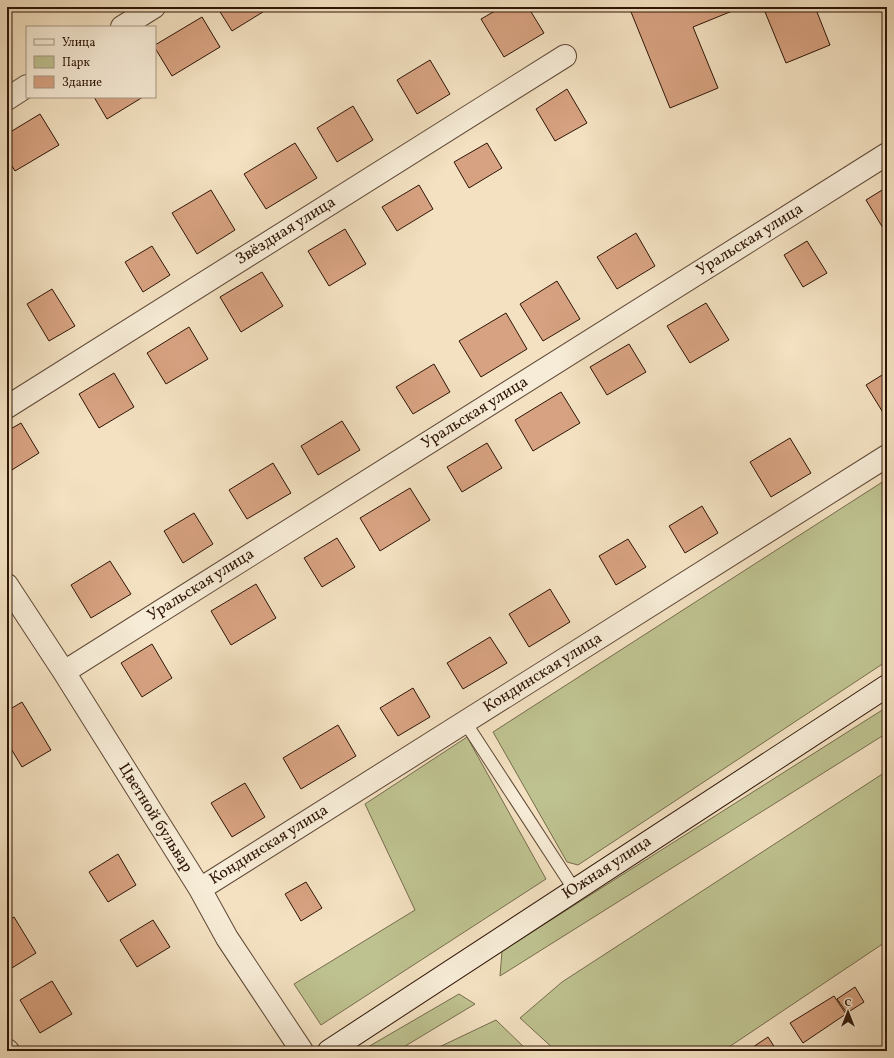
<svg xmlns="http://www.w3.org/2000/svg" width="894" height="1058" font-family="Vollkorn,serif">
<style>
.green{fill:#bec290;stroke:#766c4c}
.building{fill:#d7a281;stroke:#2e1507}
.lines{fill:none;stroke-linecap:round;stroke-linejoin:round}
.lane-casing{stroke:#5f4836;stroke-width:14}
.street-casing{stroke:#5f4836;stroke-width:24}
.secondary-casing{stroke:#2e1507;stroke-width:24}
.lane{stroke:#f7ecd7;stroke-width:12}
.street{stroke:#f7ecd7;stroke-width:22}
.secondary{stroke:#f7ecd7;stroke-width:22}
.labels{text-anchor:middle;dominant-baseline:central;stroke-width:3.5;stroke-linejoin:round;paint-order:stroke}
.street-label{font-size:16px;fill:#2e1507;stroke:#f7ecd7}
</style>
<rect width="100%" height="100%" fill="#f3e1c1"/>
<filter id="stains"><feTurbulence type="fractalNoise" baseFrequency=".005" numOctaves="4"/><feColorMatrix values="0 0 0 0 .2 0 0 0 0 .09 0 0 0 0 .02 0 0 0 .5 -.17"/></filter>
<radialGradient id="worn" r=".72"><stop offset=".6" stop-color="#630" stop-opacity="0"/><stop offset="1" stop-color="#630" stop-opacity=".3"/></radialGradient>
<path class="green" d="M887 479V661L578 865 567 862 493 732Z
M887 707V733L500 976 502 951Z
M467 737 546 879 321 1025 294 984 415 910 365 804Z
M887 771V941L723 1051H556L520 1018 562 982Z
M459 994 475 1004 397 1051H361Z
M496 1020 528 1051H432L435 1049Z"/>
<path class="building" d="M217 7H271L232 31Z
M502 7H528L544 33 504 57 481 19Z
M629 7H742L693 27 718 88 670 108Z
M763 7H815L830 45 786 63Z
M202 17 220 47 172 76 155 48V45Z
M430 60 450 94 417 114 397 80Z
M567 89 587 123 555 141 536 109Z
M94 97H143L107 119Z
M353 106 373 140 337 162 317 128Z
M40 114 59 145 15 171 7 158V134Z
M295 143 317 178 266 209 244 174Z
M487 143 502 168 469 188 454 162Z
M419 185 433 209 397 231 382 207Z
M887 187V233H886L866 200Z
M211 190 235 230 197 254 172 213Z
M345 229 366 264 329 286 308 251Z
M636 233 655 266 617 289 597 257Z
M807 241 827 273 803 287 784 255Z
M152 246 170 275 143 292 125 262Z
M262 272 283 306 241 332 220 297Z
M557 281 580 319 543 341 520 304Z
M52 289 75 326 49 341 27 304Z
M706 303 729 340 690 363 667 326Z
M506 313 527 349 481 377 459 341Z
M189 327 208 359 166 384 147 353Z
M629 344 646 372 607 395 590 367Z
M434 364 450 392 413 414 396 387Z
M887 372V419L866 385Z
M114 373 134 407 99 428 79 394Z
M561 392 580 423 533 451 515 420Z
M342 421 360 450 318 475 301 446Z
M21 423 39 453 7 473V431Z
M790 438 811 473 771 497 750 462Z
M487 443 502 468 462 492 447 467Z
M273 463 291 493 247 519 229 490Z
M410 488 430 520 380 551 360 518Z
M702 506 718 533 685 553 669 526Z
M194 513 213 544 183 563 164 531Z
M337 538 355 567 322 587 304 558Z
M628 539 646 567 616 585 599 556Z
M110 561 131 594 91 618 71 585Z
M256 584 276 618 231 645 211 611Z
M550 589 570 622 529 647 509 614Z
M490 637 507 663 463 689 447 663Z
M152 644 172 678 142 697 121 663Z
M413 688 430 717 398 736 380 708Z
M22 702 51 750 22 767 7 742V711Z
M338 725 356 756 301 789 283 758Z
M245 783 265 817 232 837 211 803Z
M118 854 136 885 108 902 89 872Z
M306 882 322 908 301 921 285 894Z
M14 917 36 953 7 971V921Z
M153 920 170 947 137 967 120 940Z
M52 981 72 1014 40 1033 20 1000Z
M855 987 864 1002 847 1013 837 999Z
M834 996 846 1014 803 1043 790 1023Z
M768 1037 777 1051H747Z"/>
<g class="lines">
<g class="lane-casing">
<path id="lane" d="M465 722 574 889"/>
</g>
<g class="street-casing">
<path id="street" d="M122 27 154 7
M7 99 27 86
M7 407 565 56
M7 585 64 672 200 889 227 938 302 1051
M64 672 887 154
M200 889 887 456
M7 1050 8 1051"/>
</g>
<g class="secondary-casing">
<path id="secondary" d="M329 1051 887 686"/>
</g>
<use href="#lane" class="lane"/>
<use href="#street" class="street"/>
<use href="#secondary" class="secondary"/>
</g>
<g class="labels">
<g class="street-label">
<text transform="translate(286 231) rotate(-32)">Звёздная улица</text>
<text transform="translate(750 240) rotate(-32)">Уральская улица</text>
<text transform="translate(475 413) rotate(-32)">Уральская улица</text>
<text transform="translate(201 585) rotate(-32)">Уральская улица</text>
<text transform="translate(543 673) rotate(-32)">Кондинская улица</text>
<text transform="translate(155 818) rotate(58)">Цветной бульвар</text>
<text transform="translate(269 845) rotate(-32)">Кондинская улица</text>
<text transform="translate(607 868) rotate(-33)">Южная улица</text>
</g>
</g>
<rect width="894" height="1058" fill="none" stroke="#f3e1c1" stroke-width="24"/>
<rect x="8" y="8" width="878" height="1042" fill="none" stroke="#2e1507" stroke-width="2"/>
<rect x="12" y="12" width="870" height="1034" fill="none" stroke="#2e1507"/>
<rect x="26" y="26" width="130" height="72" fill="#f7ecd7" stroke="#a79684"/>
<rect x="34" y="39" width="20" height="6" fill="#f7ecd7" stroke="#a79684"/>
<text x="62" y="46" font-size="12" fill="#2e1507">Улица</text>
<rect x="34" y="56" width="20" height="12" fill="#bec290" stroke="#a79684"/>
<text x="62" y="66" font-size="12" fill="#2e1507">Парк</text>
<rect x="34" y="76" width="20" height="12" fill="#d7a281" stroke="#a79684"/>
<text x="62" y="86" font-size="12" fill="#2e1507">Здание</text>
<g transform="translate(848 1012)" stroke="#f7ecd7" stroke-width="3" paint-order="stroke">
<path d="M0-3L7 15L0 10L-7 15Z" fill="#2e1507"/>
<text y="-6" font-size="11" font-weight="bold" text-anchor="middle" fill="#2e1507">С</text>
</g>
<rect width="100%" height="100%" filter="url(#stains)"/>
<rect width="100%" height="100%" fill="url(#worn)"/>
</svg>
